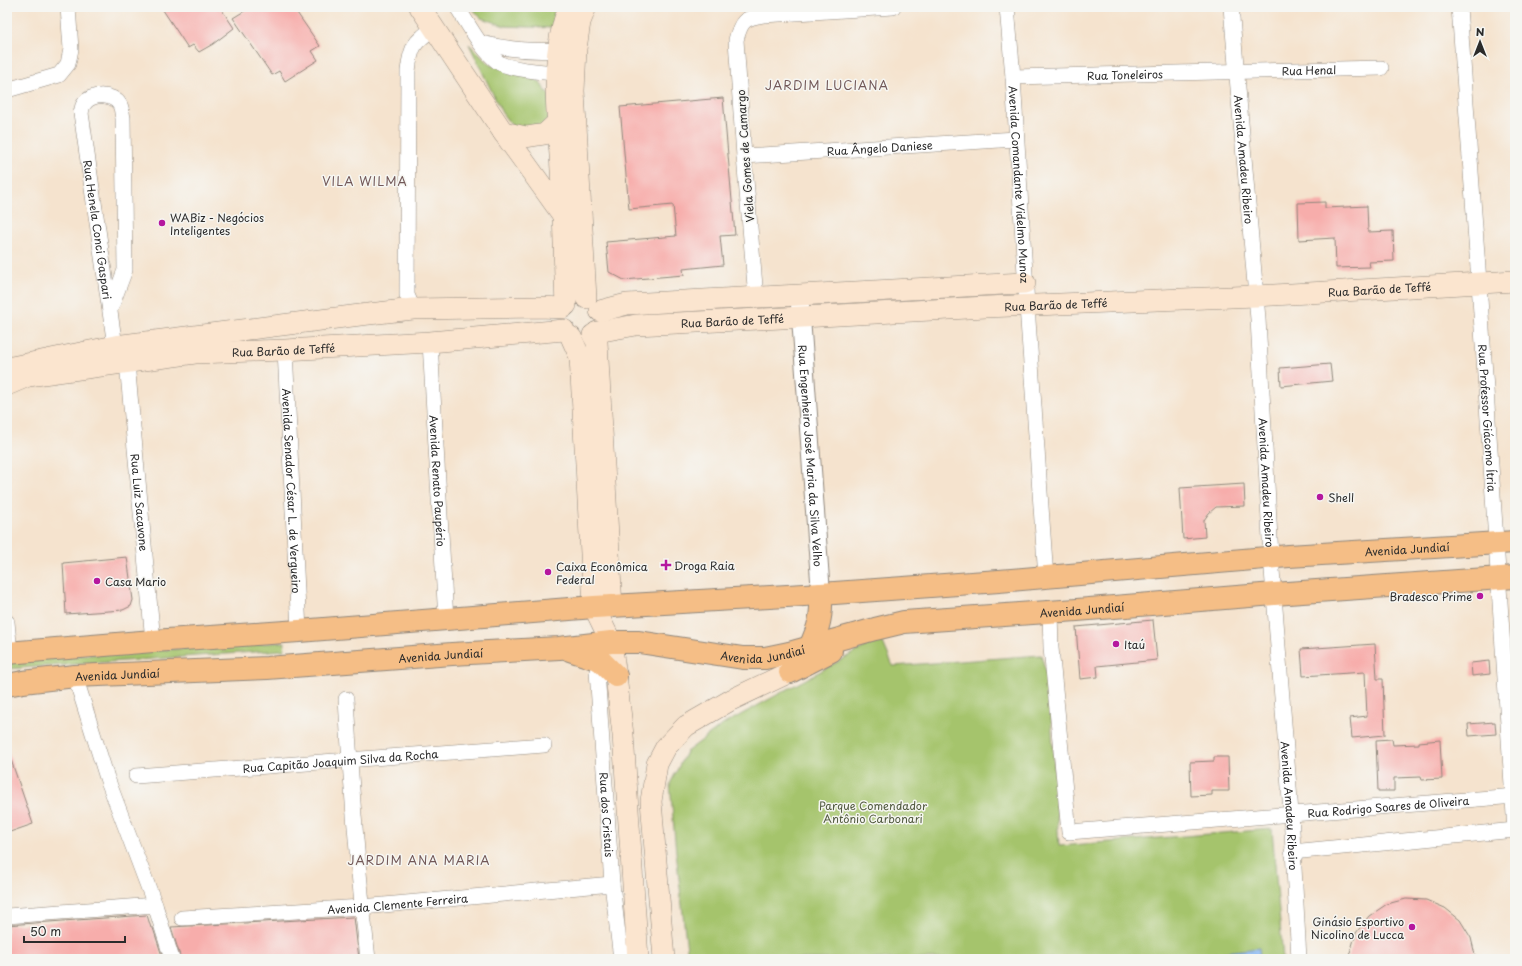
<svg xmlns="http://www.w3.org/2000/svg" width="1522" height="966" font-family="'Playpen Sans',sans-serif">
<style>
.green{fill:#a5c46c;stroke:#68784c}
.water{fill:#87b7f3;stroke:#59718f}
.building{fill:#f7adab}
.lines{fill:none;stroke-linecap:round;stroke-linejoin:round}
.minor-casing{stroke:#90877c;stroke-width:16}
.tertiary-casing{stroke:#90877c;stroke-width:20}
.secondary-casing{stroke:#90877c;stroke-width:22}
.primary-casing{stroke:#90877c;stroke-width:24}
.minor{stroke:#fff;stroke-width:15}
.tertiary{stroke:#fff;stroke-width:18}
.secondary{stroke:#fbe5cf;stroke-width:21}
.primary{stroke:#f5be86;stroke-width:22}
.poi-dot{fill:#b5179e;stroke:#f6f6f2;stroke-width:1.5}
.labels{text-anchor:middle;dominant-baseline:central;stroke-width:3;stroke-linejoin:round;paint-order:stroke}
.street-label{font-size:11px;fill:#2b2b2b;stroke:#f6f6f2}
.poi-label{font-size:11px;fill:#2b2b2b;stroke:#f6f6f2;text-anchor:start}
.park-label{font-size:11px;fill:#50593e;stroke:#f6f6f2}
.neighbourhood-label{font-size:12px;letter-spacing:1px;fill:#725858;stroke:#f6f6f2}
</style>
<rect width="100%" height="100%" fill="#f6f6f2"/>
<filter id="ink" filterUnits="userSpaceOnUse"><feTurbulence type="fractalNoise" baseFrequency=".025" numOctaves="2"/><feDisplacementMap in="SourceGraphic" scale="8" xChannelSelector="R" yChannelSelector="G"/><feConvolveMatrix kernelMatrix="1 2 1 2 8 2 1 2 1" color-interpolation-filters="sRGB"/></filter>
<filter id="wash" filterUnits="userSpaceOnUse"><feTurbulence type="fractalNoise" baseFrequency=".012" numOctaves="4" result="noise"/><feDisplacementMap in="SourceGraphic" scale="16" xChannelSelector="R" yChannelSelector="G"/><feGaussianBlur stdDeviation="0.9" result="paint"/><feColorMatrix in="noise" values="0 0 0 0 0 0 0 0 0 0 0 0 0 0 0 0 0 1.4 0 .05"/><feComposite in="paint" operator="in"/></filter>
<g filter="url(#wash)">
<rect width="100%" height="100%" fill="#f5e3ce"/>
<path class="green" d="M471 7H555L552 28 505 26 481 18Z
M469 44 490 65 536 78 550 96V118L540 127 516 131 502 113Z
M881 638 893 666 1041 655 1049 683 1059 846 1272 829 1283 959H688L676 852 670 784 686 752 724 724Z
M285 642 284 650 7 669V660Z"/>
<path class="water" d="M1259 948 1260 959H1211L1210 954Z"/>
<g id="blocks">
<path class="building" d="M161 7H220L234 28 213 44 199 52 193 45 188 48Z
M251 7H293L320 46 312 51 318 60 285 81 279 71 272 75 233 18Z
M723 98 735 235 720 236 723 265 683 269 684 275 624 280 609 272 606 242 676 236 673 205 629 209 620 107Z
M1325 202V208L1367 206 1368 232 1393 231 1394 261 1369 262 1370 267 1336 268 1335 238 1299 240 1298 203Z
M1330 364 1332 381 1281 386 1280 368Z
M1244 484 1245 506 1216 507 1209 513 1204 520 1205 537 1183 539 1180 488Z
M127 557 133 600 131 606 123 610 66 614 63 563Z
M1153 620 1157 660 1097 666 1098 677 1080 679 1076 627Z
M1375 644 1377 679H1383L1385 735 1352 738 1350 718 1367 716 1365 672 1303 676 1301 649Z
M1489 661 1490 674 1472 676 1471 663Z
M1495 722 1496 734 1469 736 1468 724Z
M1392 739 1393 745 1419 744V742L1440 740 1442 779 1422 780 1421 777 1394 778V791H1378L1376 740Z
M7 754H9L33 824 7 833Z
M1214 757H1228L1229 791H1212V795L1191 796 1190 762 1214 761Z
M1406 899 1426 900 1445 908 1460 920 1471 938 1476 959H1348L1356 933 1369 916 1387 904Z
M147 915 151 928H153L163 959H7V925Z
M354 917 359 959H181L171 927Z"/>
</g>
</g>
<g filter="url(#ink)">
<use href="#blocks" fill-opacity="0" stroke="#90877c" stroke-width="1"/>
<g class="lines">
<g class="minor-casing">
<g id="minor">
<path d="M457 7C469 25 480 48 498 62 507 69 543 72 555 73"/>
<path id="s1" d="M1007 7 1013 77 1027 306 1046 578"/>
<path id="s2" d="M1231 7 1258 319 1271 557 1291 813 1299 959"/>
<path id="s3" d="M1459 7 1478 268 1515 830"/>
<path d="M481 43C506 49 531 52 557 50"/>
<path id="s4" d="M1013 77 1381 68"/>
<path d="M7 90 59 75 68 64 71 49 68 7"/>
<path id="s5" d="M744 156 1016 139"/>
<path d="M756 298 744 156 736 40C741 21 744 18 763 15L893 7"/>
<path d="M413 309 407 295 408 71C411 45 414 43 435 27"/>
<path id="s6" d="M110 310 125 270 123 118C122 114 122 109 120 105 113 93 92 93 84 104 82 106 82 110 81 113L115 346 117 356"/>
<path id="s7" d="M430 342 446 620"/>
<path id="s8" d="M285 350 299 631"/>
<path id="s9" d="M127 363 153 641"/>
<path id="s10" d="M1050 612 1051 648 1069 832 1515 796"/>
<path d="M7 622 10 653"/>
<path id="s11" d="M597 671 612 884 621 959"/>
<path d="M75 676 107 778 155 905 172 959"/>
<path d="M346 699C351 786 358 873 368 959"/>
<path id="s12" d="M136 776 544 745"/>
<path d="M1292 852 1515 830"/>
<path d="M7 916 155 905"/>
<path id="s13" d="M182 918 362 907 612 884"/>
</g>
</g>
<g class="tertiary-casing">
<g id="tertiary">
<path id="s14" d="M800 304 821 594"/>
</g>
</g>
<g class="secondary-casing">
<g id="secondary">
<path d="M420 7 503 132 562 214"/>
<path d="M503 132 526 137 545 134 558 122"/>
<path d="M586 298 574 91 576 49 580 22 586 7"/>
<path d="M566 305C564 260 564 215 561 170 558 116 548 59 569 7"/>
<path d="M600 311 627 304 1025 283"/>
<path id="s15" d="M597 332 636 325 802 317 986 307 1256 296 1515 281"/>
<path d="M593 335 597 342 612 607"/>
<path d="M571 337 580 357 594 607 611 642 616 676 623 735 638 959"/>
<path d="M7 368 115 346 360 315 413 309 540 307 563 308"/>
<path id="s16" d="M7 385 28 376 195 353 285 350 430 342 564 330"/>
<path d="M664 959 651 801 657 764 666 747 686 726 731 700 790 672 803 659"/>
</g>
</g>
<g class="primary-casing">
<g id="primary">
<path d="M810 647C819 627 822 616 821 594"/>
<path d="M570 650 600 660 616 676"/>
<path id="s17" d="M7 653 153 641 299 631 594 607 821 594 999 581 1289 556 1515 542"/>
<path d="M790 672 831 651"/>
<path id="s18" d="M7 685 23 682 75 676 267 668 452 654 559 648 611 642H639L743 658H765L789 653 875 629 904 622 1077 610 1274 594 1515 577"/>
</g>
</g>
<use href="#minor" class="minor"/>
<use href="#tertiary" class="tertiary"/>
<use href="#secondary" class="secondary"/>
<use href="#primary" class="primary"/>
</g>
</g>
<g class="poi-dot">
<circle cx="162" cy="223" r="4"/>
<circle cx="1320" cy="497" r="4"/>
<path d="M664 559h4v4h4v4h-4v4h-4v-4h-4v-4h4z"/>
<circle cx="548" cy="572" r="4"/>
<circle cx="97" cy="581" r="4"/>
<circle cx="1480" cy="596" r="4"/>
<circle cx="1116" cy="644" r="4"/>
<circle cx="1412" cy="927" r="4"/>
</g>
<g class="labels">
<g class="street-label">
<text stroke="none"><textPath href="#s4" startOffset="296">Rua Henal</textPath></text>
<text stroke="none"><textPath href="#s4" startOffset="112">Rua Toneleiros</textPath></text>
<text stroke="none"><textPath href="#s5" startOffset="136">Rua Ângelo Daniese</textPath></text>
<text transform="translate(745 156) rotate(-94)">Viela Gomes de Camargo</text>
<text stroke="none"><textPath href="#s2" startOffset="153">Avenida Amadeu Ribeiro</textPath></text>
<text stroke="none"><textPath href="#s1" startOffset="178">Avenida Comandante Videlmo Munoz</textPath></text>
<text stroke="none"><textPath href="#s6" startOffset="377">Rua Henela Conci Gaspari</textPath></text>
<text stroke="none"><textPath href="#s15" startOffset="784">Rua Barão de Teffé</textPath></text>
<text stroke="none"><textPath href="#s15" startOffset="460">Rua Barão de Teffé</textPath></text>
<text stroke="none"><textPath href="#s15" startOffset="136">Rua Barão de Teffé</textPath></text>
<text stroke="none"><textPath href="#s16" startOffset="280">Rua Barão de Teffé</textPath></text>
<text stroke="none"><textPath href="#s3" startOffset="412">Rua Professor Giácomo Ítria</textPath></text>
<text stroke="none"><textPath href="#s14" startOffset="152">Rua Engenheiro José Maria da Silva Velho</textPath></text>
<text stroke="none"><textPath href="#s7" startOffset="139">Avenida Renato Paupério</textPath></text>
<text stroke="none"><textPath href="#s2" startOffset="477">Avenida Amadeu Ribeiro</textPath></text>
<text stroke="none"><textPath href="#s8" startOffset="141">Avenida Senador César L. de Vergueiro</textPath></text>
<text stroke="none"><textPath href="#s9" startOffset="140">Rua Luiz Sacavone</textPath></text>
<text stroke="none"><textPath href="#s17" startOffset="1404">Avenida Jundiaí</textPath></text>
<text stroke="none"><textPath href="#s18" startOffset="1083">Avenida Jundiaí</textPath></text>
<text stroke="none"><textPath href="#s18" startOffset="759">Avenida Jundiaí</textPath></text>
<text stroke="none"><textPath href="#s18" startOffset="435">Avenida Jundiaí</textPath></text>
<text stroke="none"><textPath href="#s18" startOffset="111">Avenida Jundiaí</textPath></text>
<text stroke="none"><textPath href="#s12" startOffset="205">Rua Capitão Joaquim Silva da Rocha</textPath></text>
<text stroke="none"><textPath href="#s2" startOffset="801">Avenida Amadeu Ribeiro</textPath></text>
<text stroke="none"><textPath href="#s10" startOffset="541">Rua Rodrigo Soares de Oliveira</textPath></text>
<text stroke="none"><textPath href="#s11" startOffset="144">Rua dos Cristais</textPath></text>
<text stroke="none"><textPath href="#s13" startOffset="216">Avenida Clemente Ferreira</textPath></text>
</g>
<g class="poi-label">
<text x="170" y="217">WABiz - Negócios<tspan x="170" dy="13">Inteligentes</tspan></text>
<text x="1328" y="497">Shell</text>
<text x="674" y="565">Droga Raia</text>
<text x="556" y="566">Caixa Econômica<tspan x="556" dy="13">Federal</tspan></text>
<text x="105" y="581">Casa Mario</text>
<text x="1472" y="596" text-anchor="end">Bradesco Prime</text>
<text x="1124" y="644">Itaú</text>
<text x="1404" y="921" text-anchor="end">Ginásio Esportivo<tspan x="1404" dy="13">Nicolino de Lucca</tspan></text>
</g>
<g class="park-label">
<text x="873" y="805">Parque Comendador<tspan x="873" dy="13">Antônio Carbonari</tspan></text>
</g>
<g class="neighbourhood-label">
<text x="827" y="85">JARDIM LUCIANA</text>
<text x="365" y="181">VILA WILMA</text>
<text x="419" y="860">JARDIM ANA MARIA</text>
</g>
</g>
<rect width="1522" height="966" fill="none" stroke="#f6f6f2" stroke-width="24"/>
<g transform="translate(1480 42)" stroke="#f6f6f2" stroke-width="3" paint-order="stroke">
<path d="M0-3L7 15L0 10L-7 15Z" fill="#2b2b2b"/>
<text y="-6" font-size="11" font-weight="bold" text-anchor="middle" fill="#2b2b2b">N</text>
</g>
<path d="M24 936v6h101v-6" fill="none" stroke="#2b2b2b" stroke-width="2"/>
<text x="30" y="936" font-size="12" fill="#2b2b2b" stroke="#f6f6f2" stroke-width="3" paint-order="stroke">50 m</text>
</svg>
